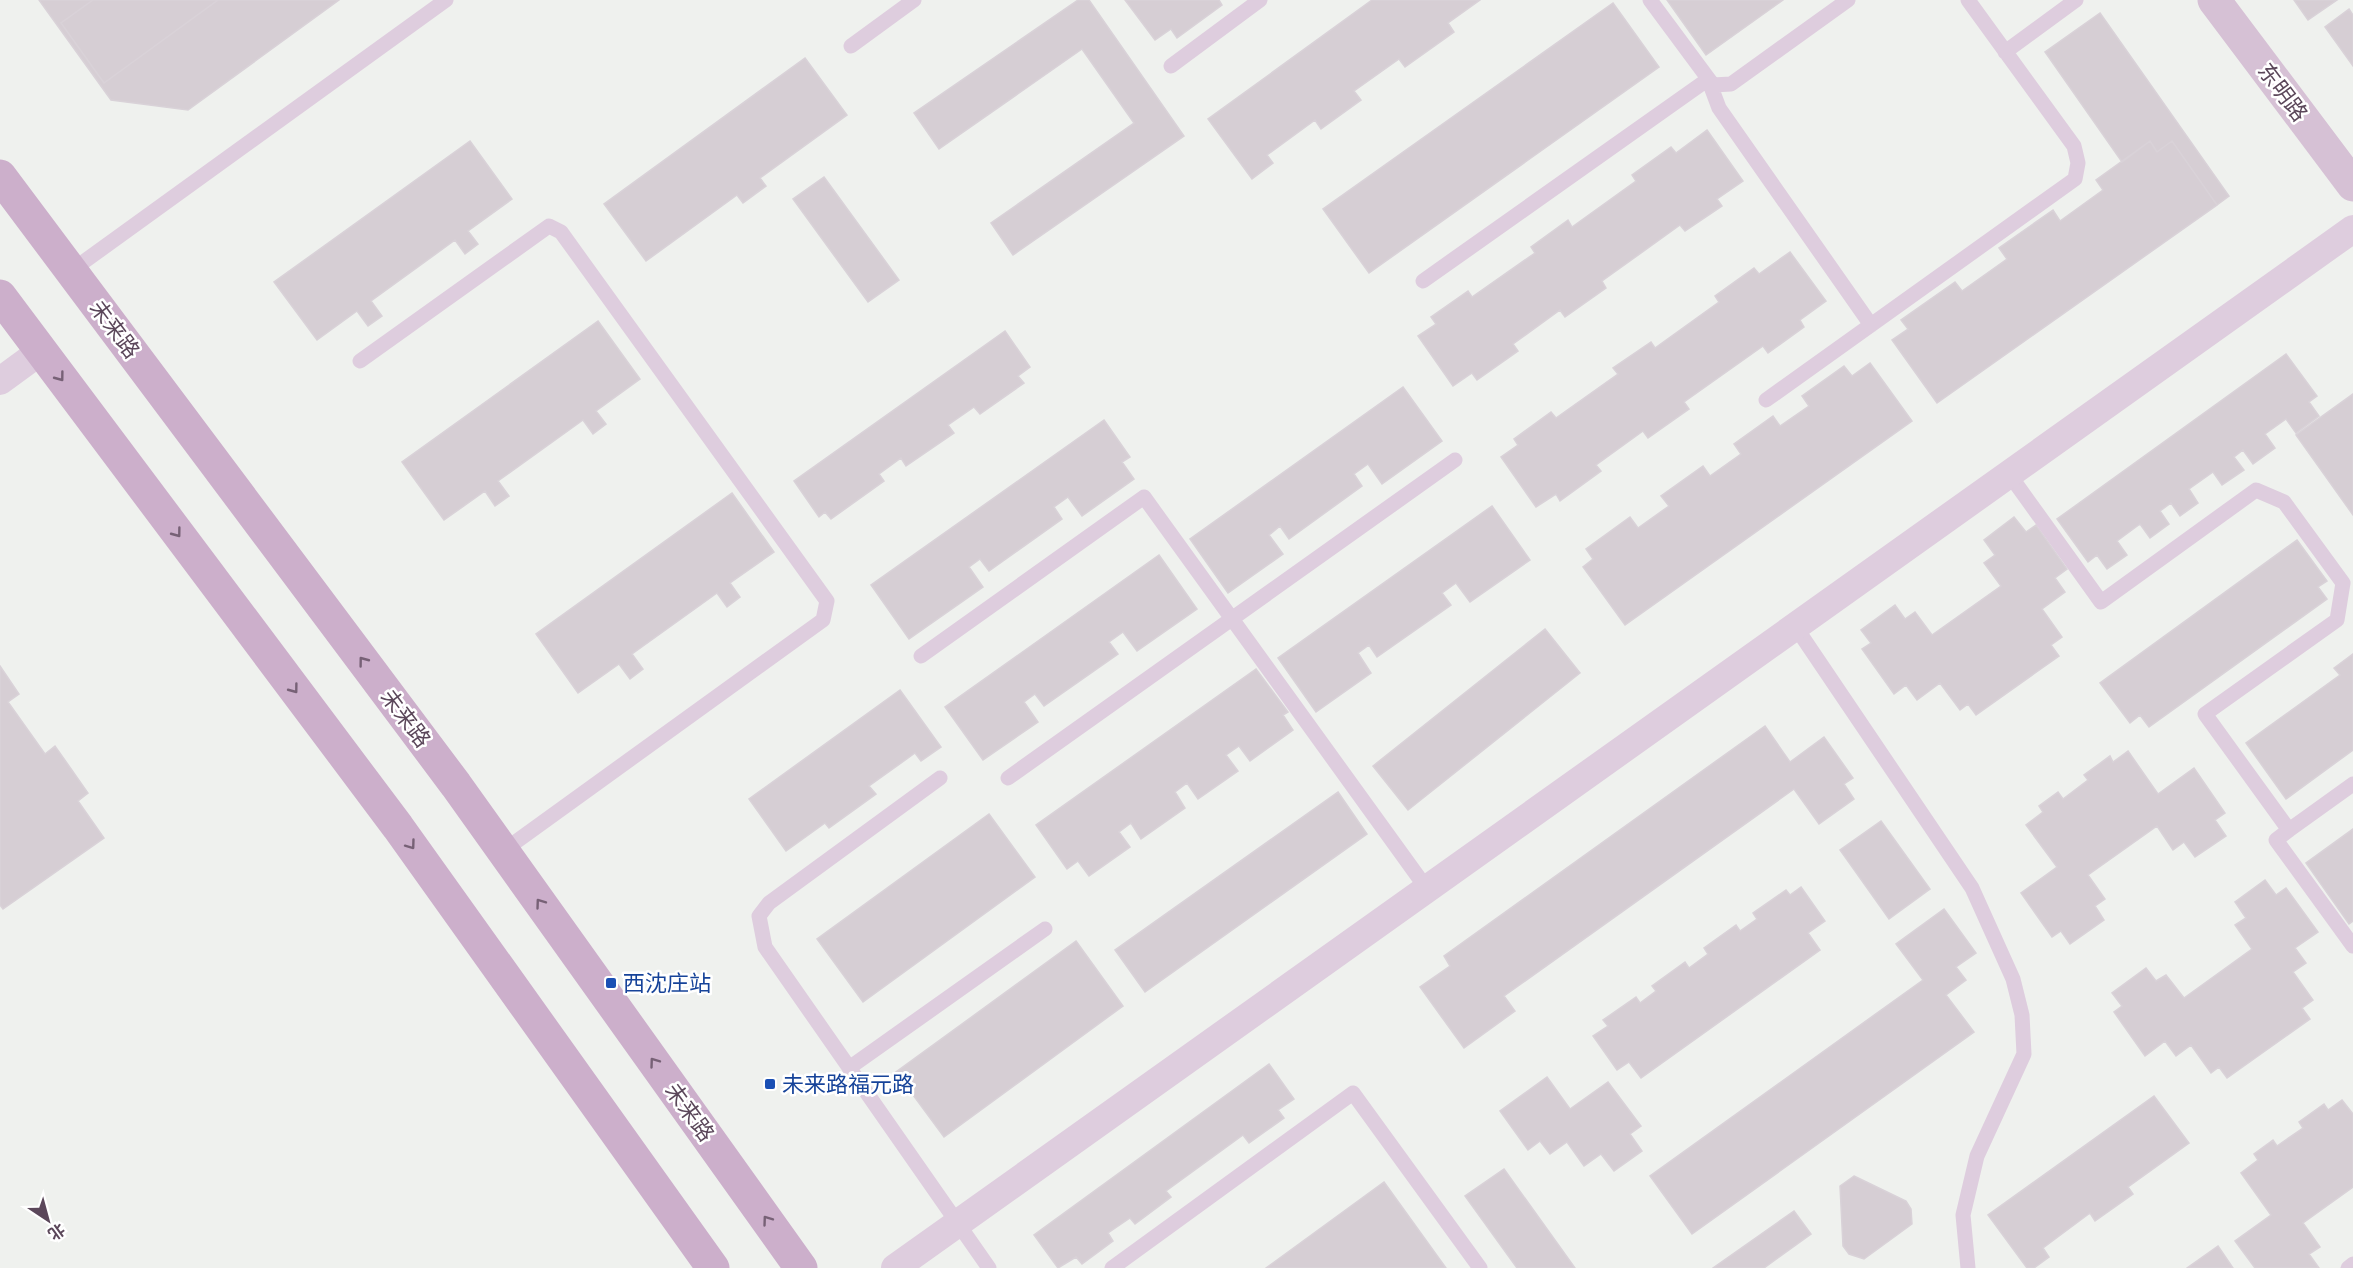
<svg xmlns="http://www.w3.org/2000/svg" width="2353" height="1268" font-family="'Space Grotesk','Noto Sans SC',sans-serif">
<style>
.building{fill:#d6ced4;stroke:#d9d2d8;stroke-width:1.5}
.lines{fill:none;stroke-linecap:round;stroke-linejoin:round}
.lane{stroke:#decdde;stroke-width:15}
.street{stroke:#decdde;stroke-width:28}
.secondary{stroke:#d6c1d5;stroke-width:33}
.primary{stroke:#ccafcb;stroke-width:33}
.oneway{stroke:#776176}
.transit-dot{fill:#1a4fb4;stroke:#fff;stroke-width:2}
.labels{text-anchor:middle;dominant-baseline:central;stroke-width:5;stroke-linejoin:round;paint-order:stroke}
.street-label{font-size:22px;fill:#5b475a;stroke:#fff}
.transit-label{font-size:22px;fill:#164399;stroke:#fff;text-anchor:start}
</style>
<rect width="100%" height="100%" fill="#eff1ee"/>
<path class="building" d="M39 0H339L188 110 111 100Z
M93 0H218L104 83 61 23Z
M1078 0H1089L1184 136 1013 255 991 223 1134 123 1082 49 939 149 914 113Z
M1125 0H1219L1222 5 1177 38 1171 29 1155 40Z
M1372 0H1480L1448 23 1454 32 1405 67 1399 59 1354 91 1361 100 1321 129 1315 120 1267 155 1273 163 1252 179 1208 119Z
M1667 0H1783L1706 55Z
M2294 0H2337L2308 20Z
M1613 3 1659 67 1369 273 1323 209Z
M2349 9 2353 15V66L2325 27Z
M2100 13 2229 196 2217 205 2172 141 2157 152 2150 141 2122 162 2045 52Z
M805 58 847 115 760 178 766 186 743 203 737 195 646 261 604 204Z
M1707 130 1743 181 1717 199 1722 206 1685 231 1680 225 1602 281 1606 288 1565 317 1560 310 1513 344 1518 351 1477 380 1472 373 1453 386 1418 336 1436 324 1431 317 1468 291 1472 297 1535 253 1531 247 1568 220 1572 227 1636 181 1632 175 1671 147 1676 153Z
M470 141 512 199 468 231 478 244 465 254 455 240 371 301 382 316 368 326 357 311 317 340 274 282Z
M2150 141 2157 152 2172 141 2217 205 1937 403 1892 340 1908 329 1901 320 1955 282 1962 291 2007 259 1999 248 2053 210 2060 221 2103 190 2096 180Z
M824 177 899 280 868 302 793 199Z
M1790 252 1826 301 1800 320 1804 327 1768 353 1763 346 1684 402 1689 409 1648 438 1643 431 1596 465 1601 471 1560 501 1556 494 1536 507 1501 457 1518 445 1514 439 1551 412 1556 418 1618 374 1613 368 1651 342 1655 348 1719 302 1715 296 1754 268 1759 274Z
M598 321 640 379 596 411 606 424 593 434 583 420 498 481 509 496 495 506 485 491 444 520 402 462Z
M1005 331 1030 367 1018 376 1024 383 980 414 974 407 948 425 954 433 906 466 901 458 879 474 884 481 831 519 825 512 819 517 794 481Z
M2286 354 2317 396 2309 402 2319 416 2296 433 2286 419 2265 434 2275 448 2253 464 2243 450 2234 457 2244 470 2222 485 2213 472 2189 489 2198 503 2180 516 2171 503 2160 511 2169 524 2150 538 2140 524 2117 541 2127 555 2107 569 2097 555 2088 562 2057 519Z
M1870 363 1912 421 1625 625 1583 567 1593 559 1586 549 1630 517 1638 528 1669 506 1661 496 1703 466 1710 476 1741 454 1734 444 1773 416 1780 426 1809 406 1802 396 1844 366 1852 376Z
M1403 387 1442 441 1382 484 1368 464 1354 474 1362 486 1289 539 1280 526 1269 535 1283 554 1228 593 1190 539Z
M2353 394V515L2296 435Z
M1104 420 1130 457 1122 462 1134 479 1082 516 1068 497 1054 507 1062 519 989 571 980 559 969 567 983 587 909 639 871 585Z
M732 493 774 552 730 583 740 597 727 607 717 593 632 654 643 669 630 679 619 664 578 693 536 634Z
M1492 506 1530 560 1470 602 1456 583 1442 593 1451 605 1377 657 1369 645 1358 653 1371 673 1316 712 1278 658Z
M2014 517 2026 532 2036 525 2067 569 2055 578 2065 592 2042 609 2062 637 2051 645 2059 656 1976 715 1968 704 1960 710 1940 683 1917 700 1906 685 1894 694 1862 649 1871 643 1861 630 1895 605 1905 619 1915 612 1932 635 2001 586 1984 563 1995 555 1984 540Z
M2297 540 2327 581 2318 587 2327 599 2149 727 2140 715 2130 723 2100 683Z
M1159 555 1197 609 1137 651 1123 632 1109 642 1118 654 1044 706 1035 694 1024 702 1038 722 983 760 945 707Z
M1545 629 1580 673 1408 810 1373 766Z
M2353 654V750L2286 799 2246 743 2340 675 2334 668Z
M0 666 19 694 8 702 45 754 55 746 88 793 78 801 104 838 3 909 0 905Z
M1256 669 1288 712 1283 715 1293 730 1250 761 1239 746 1226 755 1238 771 1198 799 1187 783 1175 792 1185 808 1141 839 1131 823 1119 832 1130 847 1089 876 1078 861 1067 869 1036 825Z
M900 690 941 747 921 761 915 753 869 786 876 794 829 828 825 823 786 851 749 799Z
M1765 726 1790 762 1824 737 1853 778 1844 784 1854 799 1819 824 1794 789 1504 996 1515 1011 1464 1048 1420 987 1450 966 1444 956Z
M2128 751 2158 794 2194 768 2225 813 2215 820 2226 836 2195 857 2184 842 2173 850 2157 826 2088 875 2105 899 2095 906 2104 920 2070 944 2061 931 2052 937 2021 893 2057 867 2026 825 2043 812 2039 806 2058 792 2063 799 2088 780 2084 775 2110 756 2113 762Z
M1338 792 1367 834 1145 992 1115 950Z
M989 814 1035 877 863 1002 817 939Z
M1881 821 1930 889 1889 919 1840 850Z
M2353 829V921L2349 924 2306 863Z
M2265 880 2276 895 2286 888 2318 932 2295 948 2306 963 2293 972 2313 1000 2302 1008 2310 1019 2227 1078 2219 1067 2211 1073 2191 1045 2176 1056 2165 1041 2145 1056 2114 1012 2122 1006 2112 993 2146 968 2156 981 2166 975 2184 998 2252 949 2235 925 2246 918 2235 902Z
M1801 887 1825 921 1808 933 1820 950 1641 1078 1629 1062 1617 1070 1593 1036 1608 1026 1603 1020 1636 997 1640 1003 1656 991 1652 986 1685 962 1689 968 1708 954 1704 948 1736 925 1740 931 1757 919 1753 913 1786 890 1790 895Z
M1944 909 1976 953 1956 967 1966 980 1946 995 1974 1032 1692 1234 1650 1176 1923 980 1896 944Z
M1076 941 1123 1006 944 1137 896 1072Z
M1269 1064 1294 1099 1278 1110 1284 1118 1249 1143 1243 1135 1166 1191 1171 1197 1135 1224 1130 1218 1108 1233 1113 1241 1082 1264 1076 1257 1058 1268 1034 1235Z
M1547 1077 1570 1109 1608 1082 1641 1126 1630 1134 1642 1151 1614 1171 1601 1154 1584 1166 1567 1142 1550 1154 1540 1141 1528 1150 1500 1111Z
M2154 1096 2189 1143 2128 1187 2133 1194 2095 1221 2090 1213 2043 1248 2049 1257 2034 1268H2027L1988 1215Z
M2342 1100 2353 1114V1187L2303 1223 2320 1247 2309 1254 2319 1268H2255L2235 1241 2271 1215 2241 1173 2258 1160 2254 1154 2273 1140 2277 1146 2303 1128 2299 1122 2324 1104 2328 1110Z
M1504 1169 1575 1268H1517L1465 1196Z
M1854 1176 1906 1201 1911 1209 1912 1224 1864 1259 1849 1254 1843 1246 1840 1186Z
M1384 1182 1446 1268H1266Z
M1794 1211 1811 1234 1764 1268H1713Z
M2218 1246 2233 1268H2187Z"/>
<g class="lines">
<path class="lane" d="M1650 0 1713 85 1731 84 1848 0
M851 46 914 0
M2005 52 2076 0
M1171 66 1260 0
M1710 84 1719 108 1871 325
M71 271 446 0
M1423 281 1707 80
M360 361 549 226 561 232 827 601 823 620 503 851
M1766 400 2075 179 2078 163 2074 146 1968 0
M2009 474 2101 602 2256 490 2284 502 2343 583 2337 620 2205 714 2289 830 2276 840 2353 946
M1795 626 1972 888 2013 979 2022 1015 2024 1054 1977 1156 1963 1215 1968 1268
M921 656 1144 497 1427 889
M940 778 769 903 759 916 765 947 989 1268
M1008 778 1455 460
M2289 830 2353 784
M849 1068 1045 929
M1112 1268 1353 1093 1480 1268
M2348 1268 2353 1264"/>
<path class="street" d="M0 381 41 351
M895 1268 2353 229"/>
<path class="secondary" d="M2214 0 2353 185"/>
<path class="primary" d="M0 176 456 785 801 1268
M0 296 398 827 713 1268"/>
</g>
<defs><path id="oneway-chevron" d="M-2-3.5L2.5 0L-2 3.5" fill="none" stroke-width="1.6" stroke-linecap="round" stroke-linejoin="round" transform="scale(1.5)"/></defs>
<g class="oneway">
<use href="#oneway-chevron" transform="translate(60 377) rotate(53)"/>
<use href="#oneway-chevron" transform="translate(177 533) rotate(53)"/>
<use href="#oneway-chevron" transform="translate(363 661) rotate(-127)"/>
<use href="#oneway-chevron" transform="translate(294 689) rotate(53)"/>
<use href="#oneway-chevron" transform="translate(411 845) rotate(54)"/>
<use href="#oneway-chevron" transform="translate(540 903) rotate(-126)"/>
<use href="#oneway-chevron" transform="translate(654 1062) rotate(-126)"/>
<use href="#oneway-chevron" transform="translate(767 1220) rotate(-126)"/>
</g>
<g class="transit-dot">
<rect x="605" y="977" width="12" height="12" rx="3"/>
<rect x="764" y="1078" width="12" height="12" rx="3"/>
</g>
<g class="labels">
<g class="street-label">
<text transform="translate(2283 92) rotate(53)">东明路</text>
<text transform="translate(115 329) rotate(53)">未来路</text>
<text transform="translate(406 718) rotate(53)">未来路</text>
<text transform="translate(690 1112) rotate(54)">未来路</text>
</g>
<g class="transit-label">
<text x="623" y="983">西沈庄站</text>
<text x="782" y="1084">未来路福元路</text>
</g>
</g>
<g transform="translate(48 1220) rotate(144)" stroke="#ffffff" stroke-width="4.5" paint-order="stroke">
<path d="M0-4.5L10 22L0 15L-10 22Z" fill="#5b475a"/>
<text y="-9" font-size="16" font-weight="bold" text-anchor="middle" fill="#5b475a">北</text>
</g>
</svg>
